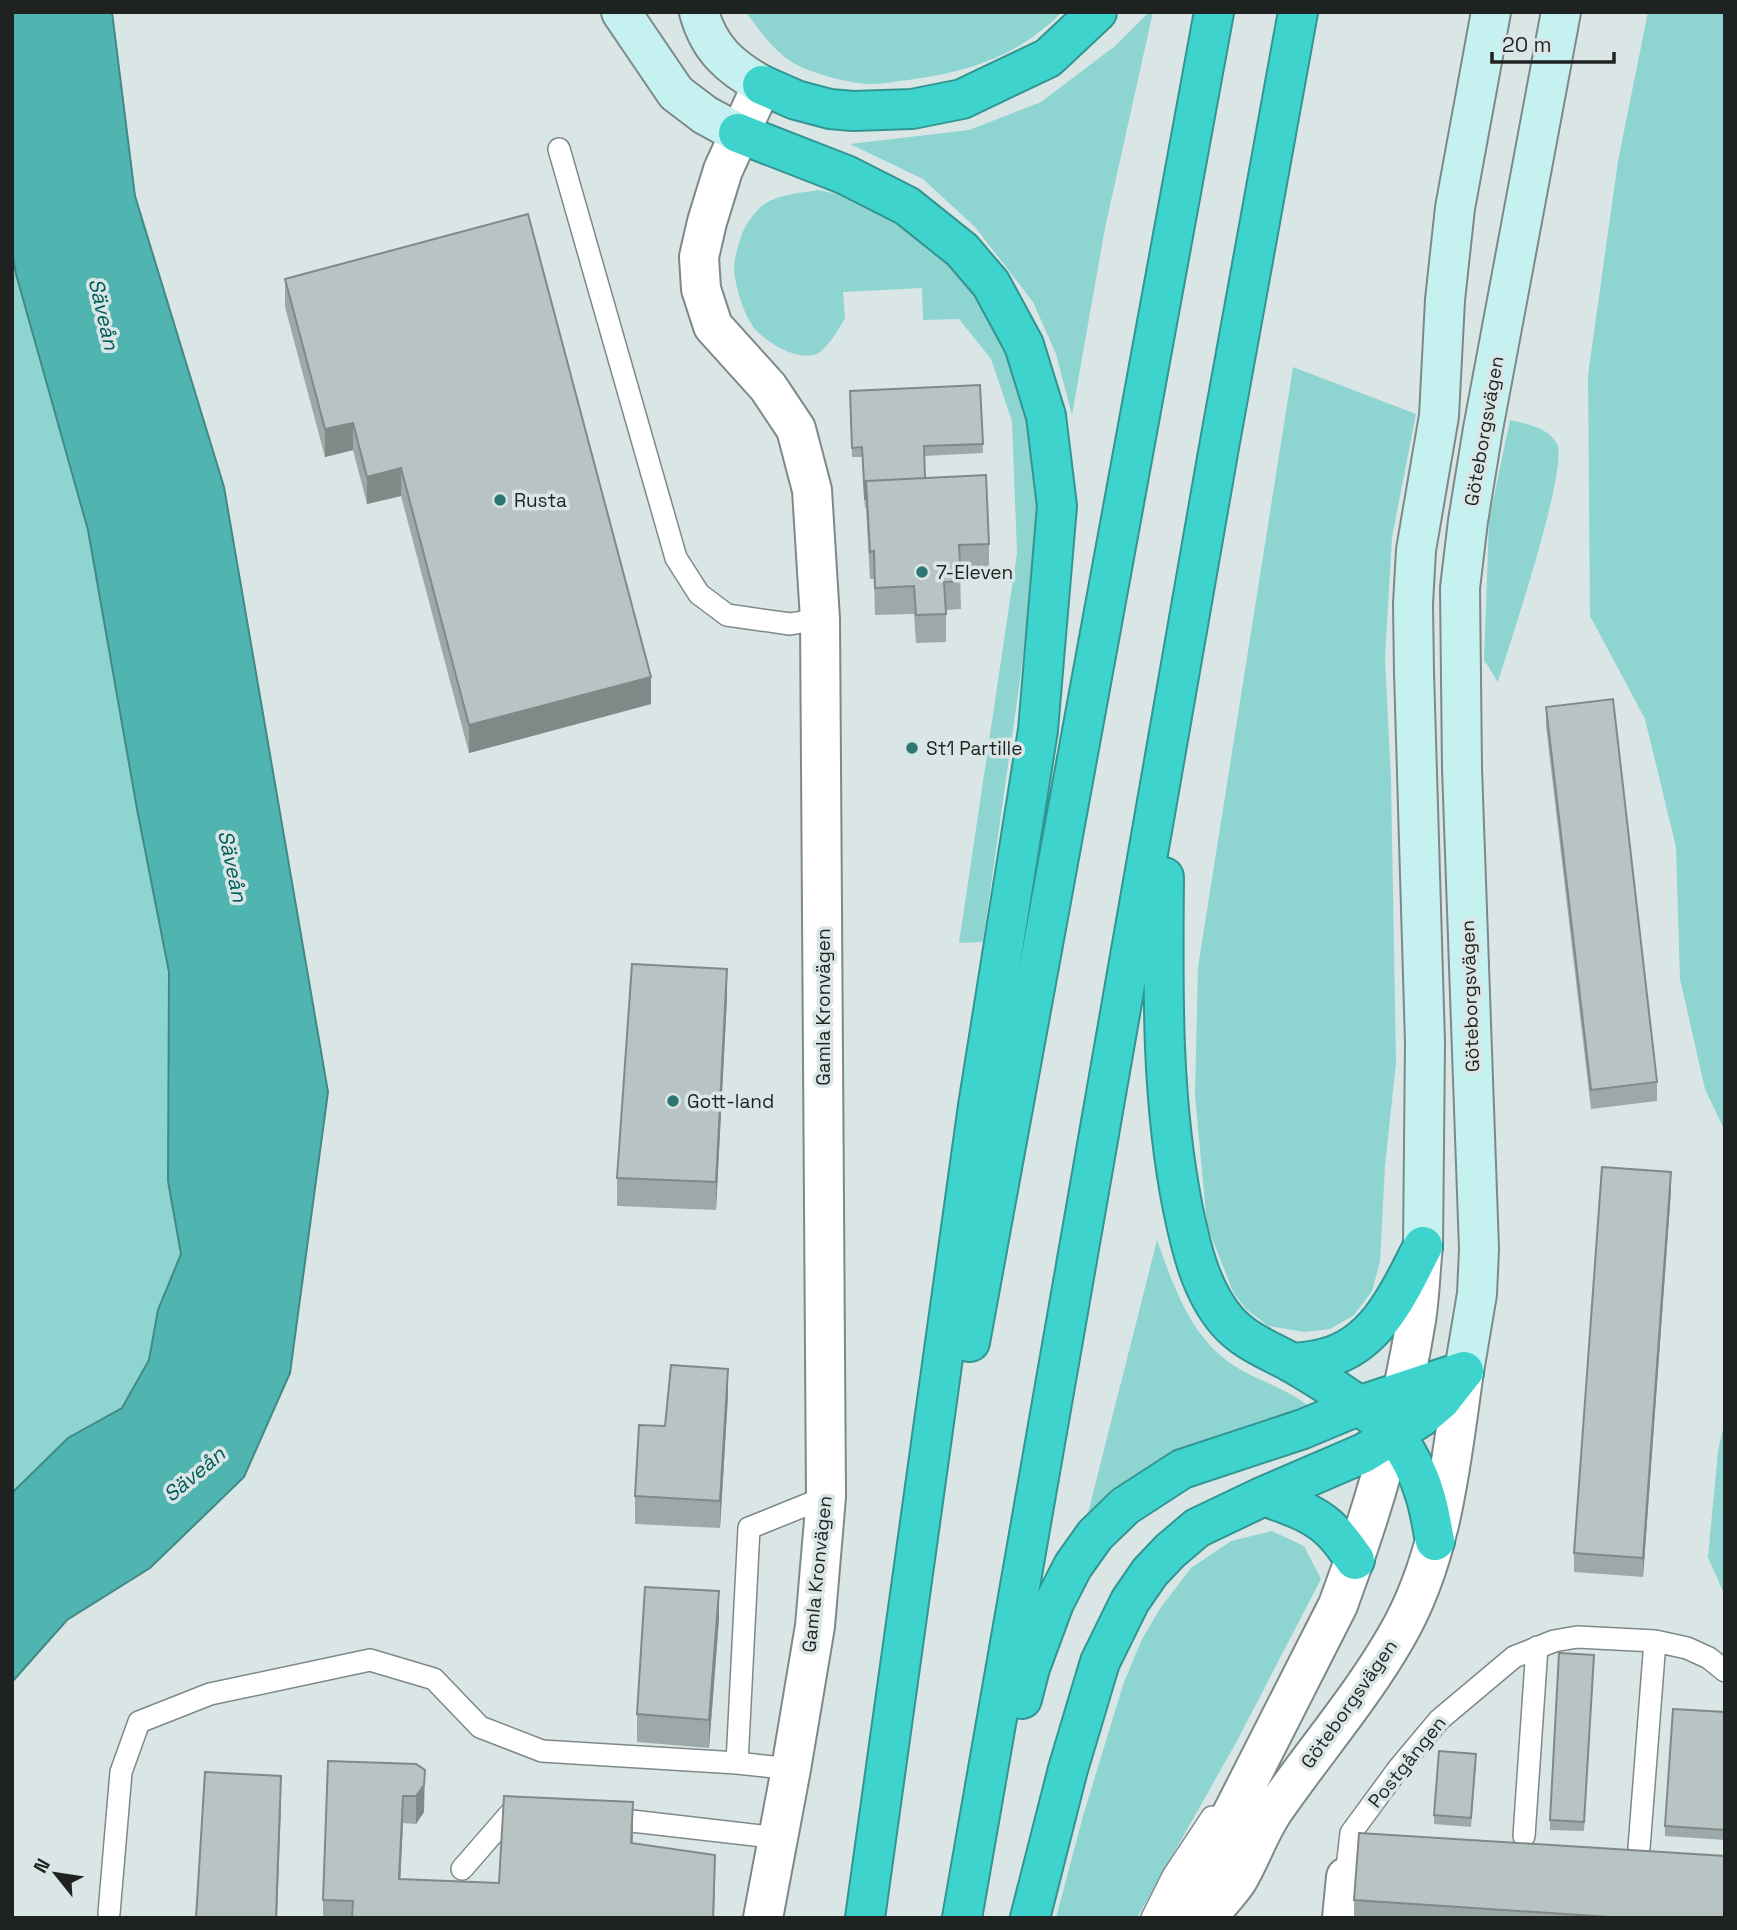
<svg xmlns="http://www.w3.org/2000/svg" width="1737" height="1930" font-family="'Space Grotesk',sans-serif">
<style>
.green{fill:#8ed5d1}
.water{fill:#50b5b0;stroke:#418985;stroke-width:2}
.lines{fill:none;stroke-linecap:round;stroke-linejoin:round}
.service-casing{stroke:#7d8988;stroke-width:24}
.minor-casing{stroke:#7d8988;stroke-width:42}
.tertiary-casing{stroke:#7d8988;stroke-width:42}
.secondary-casing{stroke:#7d8988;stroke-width:42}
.motorway-casing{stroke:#339591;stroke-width:42}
.service{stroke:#fff;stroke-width:21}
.minor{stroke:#fff;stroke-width:38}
.tertiary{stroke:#fff;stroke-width:38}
.secondary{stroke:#c5f2f0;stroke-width:38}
.motorway{stroke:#3ed3cd;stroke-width:38}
.wall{fill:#9da9a8}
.shaded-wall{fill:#808988}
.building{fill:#b7c4c3;stroke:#808988;stroke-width:2}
.poi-dot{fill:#2d7673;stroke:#d9e6e5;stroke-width:2.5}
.labels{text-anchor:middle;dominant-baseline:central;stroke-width:7;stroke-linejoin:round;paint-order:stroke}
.street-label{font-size:19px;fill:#1e2322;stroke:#d9e6e5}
.poi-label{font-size:19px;fill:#1e2322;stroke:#d9e6e5;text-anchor:start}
.water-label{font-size:21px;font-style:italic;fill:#005c5a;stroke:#d9e6e5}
</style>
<rect width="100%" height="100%" fill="#d9e6e5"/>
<path class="green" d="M746 12H1062C1019 56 968 72 908 80 896 81 883 84 871 84 852 84 820 75 803 68 778 57 762 34 746 12Z
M1149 12H1153L1105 228 1072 415 1056 354 1033 302 975 227 923 179 850 144 969 130 1041 102 1115 46Z
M1648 12H1725V1131L1705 1089 1680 979 1676 847 1645 719 1590 616 1588 375 1618 161Z
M818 190 843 195 897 220 933 249 979 292 999 325 1032 428 1038 512 1034 564 1020 680 983 942 959 943 1017 553 1012 421 991 359 959 319 923 320 922 288 843 292 845 318C839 329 830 344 820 352 801 365 766 342 754 328 744 314 738 295 735 278 732 266 737 249 741 237 745 225 755 210 766 203 781 194 802 193 818 190Z
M12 252 16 274 88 530 137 809 169 972 168 1181 181 1254 158 1310 149 1360 122 1408 68 1438 12 1493Z
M1293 367 1416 414 1392 537 1385 658 1391 780 1396 1063 1385 1166 1380 1262 1372 1291 1354 1315 1330 1329 1305 1332 1268 1326 1246 1309 1233 1292 1207 1225 1195 1095 1198 967Z
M1510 420C1526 424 1548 427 1557 444 1569 468 1509 646 1498 682L1484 660 1489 520Z
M1157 1240C1175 1290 1192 1342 1241 1370 1265 1383 1291 1391 1312 1409L1173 1451 1107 1496 1088 1513Z
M1725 1420V1596L1708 1557 1718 1451Z
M1272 1531 1304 1546 1321 1579 1237 1741 1137 1918H1056L1083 1816 1124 1682 1142 1639 1161 1607 1191 1568 1231 1541Z"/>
<path class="water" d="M12 12H112L135 196 224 487 328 1092 290 1373 244 1477 150 1568 67 1620 12 1682V1493L68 1438 122 1408 149 1360 158 1310 181 1254 168 1181 169 972 137 809 88 530 16 274 12 252Z"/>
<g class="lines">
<g class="service-casing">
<path id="service" d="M559 149 676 558 699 594 727 615 790 624 820 619
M737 1763 749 1528 826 1497
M606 1818 779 1838
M1524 1836 1537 1647
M1639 1848 1655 1641
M462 1869 515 1808 522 1809
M1346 1877 1351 1833 1398 1769 1439 1720 1514 1657 1554 1641 1577 1637 1655 1641 1687 1648 1709 1658 1725 1671
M109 1913 121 1772 139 1722 210 1694 370 1660 434 1679 480 1727 542 1751 737 1763 791 1769
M1152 1918 1173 1876 1212 1817"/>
</g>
<g class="minor-casing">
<path id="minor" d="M762 85 723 170 707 222 699 257 701 289 713 326 768 387 796 429 812 490 820 619 826 1497 815 1626 791 1769 763 1918
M1342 1918 1346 1877"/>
</g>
<g class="tertiary-casing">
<path id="tertiary" d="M1179 1918 1338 1605C1372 1514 1399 1422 1415 1326 1420 1299 1420 1272 1423 1246
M1207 1918C1216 1906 1228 1894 1237 1881 1251 1858 1259 1832 1274 1810 1314 1752 1361 1698 1396 1637 1443 1557 1451 1461 1464 1371"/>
</g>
<g class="secondary-casing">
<path id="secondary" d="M621 12 676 93 705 115 738 133
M699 12C709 49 730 67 762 85
M1423 1246 1425 1043 1414 672 1413 604 1416 550 1439 416 1445 300 1455 208 1491 12
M1464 1371 1477 1294 1479 1249 1462 768 1460 588 1468 521 1483 429 1561 12"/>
</g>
<g class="motorway-casing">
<path id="motorway" d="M762 85 796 100 830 109 853 111 912 109 962 99 1048 58 1097 12
M738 133 846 175 907 206 962 250 991 284 1024 345 1046 416 1057 506 1038 730 978 1106 865 1918
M1164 877C1163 989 1161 1099 1183 1209 1191 1248 1201 1291 1227 1321 1245 1342 1271 1351 1294 1364 1321 1380 1372 1411 1393 1434 1407 1450 1419 1474 1425 1495 1430 1510 1432 1526 1435 1541
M970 1342 1214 12
M1292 1363C1303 1362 1315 1361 1325 1358 1378 1345 1401 1289 1423 1246
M1264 1496C1288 1505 1316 1513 1334 1533 1342 1541 1348 1551 1355 1560
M1022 1699 1030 1668 1054 1603 1073 1566 1095 1535 1125 1506 1182 1469 1303 1429 1358 1406 1464 1371
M962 1918 1219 447 1298 12
M1030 1918 1068 1769 1100 1662 1130 1601 1150 1572 1170 1551 1197 1528 1264 1496 1364 1453 1420 1418 1441 1400 1462 1373"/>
</g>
<use href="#service" class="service"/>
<use href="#minor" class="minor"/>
<use href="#tertiary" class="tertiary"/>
<use href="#secondary" class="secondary"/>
<use href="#motorway" class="motorway"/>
</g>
<path class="wall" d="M285 279 651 704 469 753 401 496 367 504 353 450 325 457 285 307Z
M980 385 983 453 924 456 925 478 989 544V572L960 573 961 609 946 610V642L916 643 914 614 875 615 874 579H870L866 508H865L862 457H852L850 400Z
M1546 707 1657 1082V1101L1591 1109 1546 726Z
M727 997 716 1210 617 1206V1178Z
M1671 1191 1643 1577 1574 1572V1553Z
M728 1396 720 1528 635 1524V1496L665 1426Z
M719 1619 709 1748 637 1742V1714Z
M1594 1665 1584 1831 1550 1830V1820Z
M1725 1712V1840L1665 1836V1826Z
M1476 1763 1471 1827 1434 1824V1815Z
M416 1764 424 1812 416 1824 403 1823 400 1879 499 1883 633 1830V1843L715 1883 714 1918H323V1900Z
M1354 1900 1725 1918H1354Z"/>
<path class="shaded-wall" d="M353 423V450L325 457V429Z
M401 468V496L367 504V477Z
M651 677V704L469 753V725Z
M727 969V997L716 1210V1182Z
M1671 1172V1191L1643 1577V1558Z
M728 1369V1396L720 1528V1501Z
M719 1591V1619L709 1748V1720Z
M425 1770 424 1812 416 1824V1796Z
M281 1776V1804L277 1918H276Z
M403 1796V1823L399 1906V1879Z
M633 1802V1830L631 1871V1843Z
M715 1855 714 1918H713Z"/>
<path class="building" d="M528 214 651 677 469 725 401 468 367 477 353 423 325 429 285 279Z
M980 385 983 444 924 446 925 478 866 481V499H865L862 447 852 448 850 391Z
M986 475 989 544 959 545 961 581 944 582 946 614 916 615 914 586 875 588 874 551 870 552 866 481Z
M1613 699 1657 1082 1591 1090 1546 707Z
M632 964 727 969 716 1182 617 1178Z
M1602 1167 1671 1172 1643 1558 1574 1553Z
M671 1365 728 1369 720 1501 635 1496 639 1425 665 1426Z
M645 1587 719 1591 709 1720 637 1714Z
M1559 1653 1594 1655 1584 1822 1550 1820Z
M1673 1709 1725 1712V1830L1665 1826Z
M1439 1751 1476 1754 1471 1818 1434 1815Z
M328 1761 416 1764 425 1770 424 1785 416 1796H403L399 1879 499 1883 504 1796 633 1802 631 1843 715 1855 713 1918H352L353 1901 323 1900Z
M205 1772 281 1776 276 1918H196Z
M1359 1833 1725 1856V1918H1625L1354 1900Z"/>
<g class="poi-dot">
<circle cx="500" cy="500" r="7"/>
<circle cx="922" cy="572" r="7"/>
<circle cx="912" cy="748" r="7"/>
<circle cx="673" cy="1101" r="7"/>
</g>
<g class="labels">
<g class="street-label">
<text transform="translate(1484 431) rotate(-80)">Göteborgsvägen</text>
<text transform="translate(1470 996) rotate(-92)">Göteborgsvägen</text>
<text transform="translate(823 1007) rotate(-90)">Gamla Kronvägen</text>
<text transform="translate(817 1574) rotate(-84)">Gamla Kronvägen</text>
<text transform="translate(1349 1704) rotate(-55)">Göteborgsvägen</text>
<text transform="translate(1407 1762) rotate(-51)">Postgången</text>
</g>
<g class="poi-label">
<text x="514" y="500">Rusta</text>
<text x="936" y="572">7-Eleven</text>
<text x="926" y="748">St1 Partille</text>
<text x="687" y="1101">Gott-land</text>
</g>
<g class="water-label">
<text transform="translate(104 314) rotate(77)">Säveån</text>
<text transform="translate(233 866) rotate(78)">Säveån</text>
<text transform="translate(194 1474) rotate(-40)">Säveån</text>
</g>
</g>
<rect width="1737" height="1930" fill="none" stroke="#1e2322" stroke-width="28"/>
<g transform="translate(56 1874) rotate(300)" stroke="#d9e6e5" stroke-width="5" paint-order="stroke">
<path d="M0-5L12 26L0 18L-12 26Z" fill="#1e2322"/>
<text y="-10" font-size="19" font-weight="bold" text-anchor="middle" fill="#1e2322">N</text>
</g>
<path d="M1492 52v10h122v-10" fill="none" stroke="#1e2322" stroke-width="3.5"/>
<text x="1502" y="52" font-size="21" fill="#1e2322" stroke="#d9e6e5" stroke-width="5" paint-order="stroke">20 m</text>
</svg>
